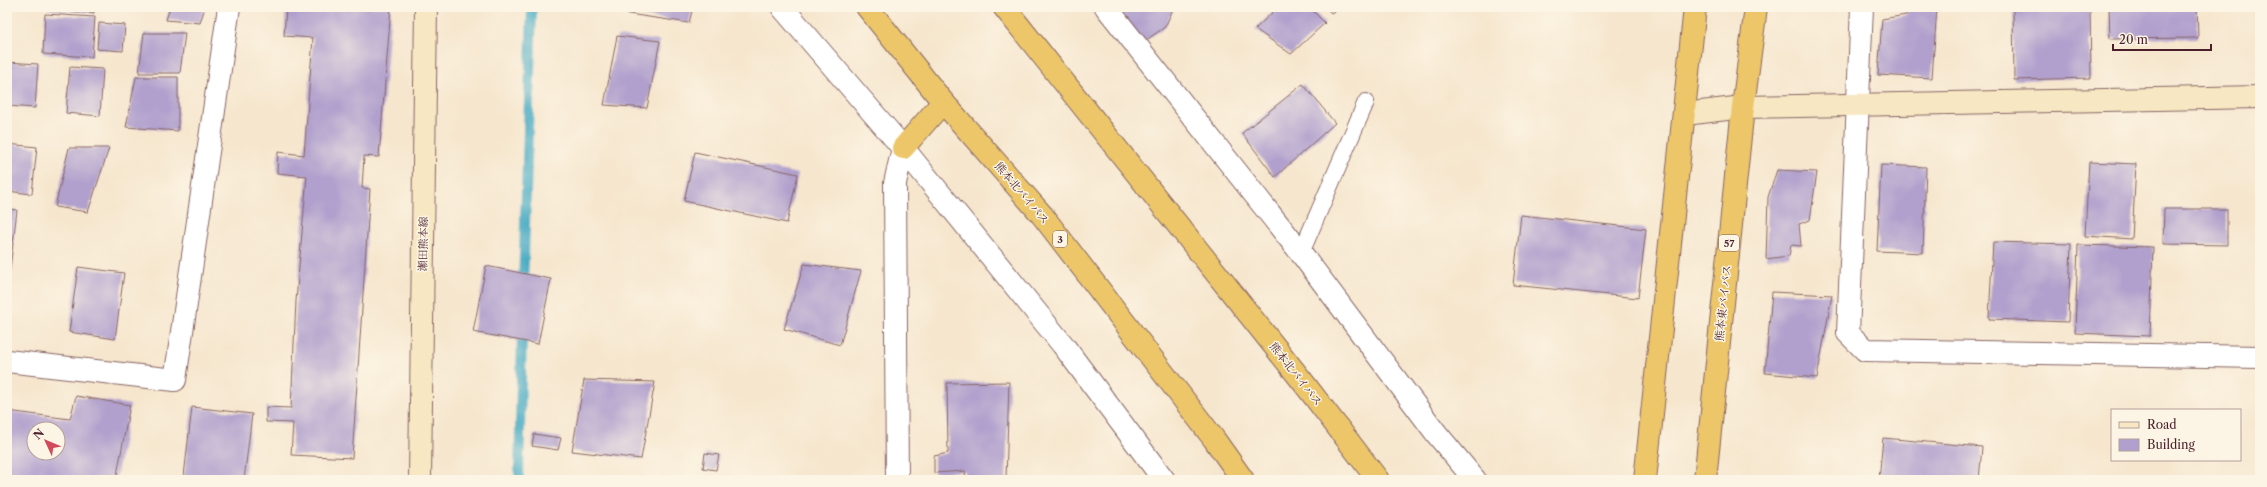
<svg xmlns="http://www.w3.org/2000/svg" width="2267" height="487" font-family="'Libre Caslon Text','Noto Serif JP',serif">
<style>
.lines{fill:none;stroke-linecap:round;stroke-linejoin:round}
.stream{stroke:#43a9c3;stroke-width:10}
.building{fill:#b1a0cd;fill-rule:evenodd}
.lane-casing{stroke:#866564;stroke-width:18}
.street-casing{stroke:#866564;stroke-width:24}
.secondary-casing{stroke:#866564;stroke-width:24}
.highway-casing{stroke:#866564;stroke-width:24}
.lane{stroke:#fff;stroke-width:16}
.street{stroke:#fff;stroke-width:22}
.secondary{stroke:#f7e8c3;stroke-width:22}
.highway{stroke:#ecc669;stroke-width:22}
.labels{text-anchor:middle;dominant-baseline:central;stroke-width:3;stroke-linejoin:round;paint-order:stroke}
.shield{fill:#fcf5e5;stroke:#7f5f63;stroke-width:1}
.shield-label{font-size:10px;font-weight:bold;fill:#4a1f2b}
.street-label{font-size:11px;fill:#4a1f2b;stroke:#fcf5e5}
</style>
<rect width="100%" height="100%" fill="#fcf5e5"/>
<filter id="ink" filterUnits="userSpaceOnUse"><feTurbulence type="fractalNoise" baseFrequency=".025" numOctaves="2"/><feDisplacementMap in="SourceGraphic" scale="8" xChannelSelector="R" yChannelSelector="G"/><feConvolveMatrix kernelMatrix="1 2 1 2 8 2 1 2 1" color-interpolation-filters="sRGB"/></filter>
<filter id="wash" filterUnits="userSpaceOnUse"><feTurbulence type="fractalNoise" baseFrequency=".012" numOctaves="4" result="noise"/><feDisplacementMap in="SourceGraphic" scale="16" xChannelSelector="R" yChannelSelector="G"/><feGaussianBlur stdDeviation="0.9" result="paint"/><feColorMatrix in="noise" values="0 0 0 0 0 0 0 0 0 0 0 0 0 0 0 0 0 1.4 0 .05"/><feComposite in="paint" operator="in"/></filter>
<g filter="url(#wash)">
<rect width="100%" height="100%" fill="#f6e6ce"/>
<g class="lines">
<path class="stream" d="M523 287 532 7
M519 480 522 329"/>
</g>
<g id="blocks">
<path class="building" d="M49 7H94V13L48 9Z
M170 7H205L200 23 166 20Z
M302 7H391L379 157 364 156 362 188 370 189 352 458 291 455 293 423 266 422V407L291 408 296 301 307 176 277 173 278 152 304 155 313 38 284 36 286 8 302 9Z
M596 7H693L689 23 595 9Z
M1116 7H1174L1165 27 1142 43Z
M1278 7H1309L1325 23 1291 54 1255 29Z
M1326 7H1341L1331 13Z
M1907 7H1937L1932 78 1878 75 1882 19 1906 15Z
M2013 7H2090L2091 78 2014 80Z
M2109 7H2197L2198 38 2110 39Z
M45 14 95 17 92 57 43 54Z
M99 23 125 25 123 51 97 49Z
M144 33H185L180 73H139Z
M617 36 660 41 647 108 604 105Z
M7 62 38 64 35 108 7 106Z
M70 67 103 69 100 116 66 113Z
M136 77H178V131L126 127Z
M1303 84 1335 123 1275 177 1242 133Z
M7 144 37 147 32 194 7 191Z
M69 148H109L88 212 55 207Z
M695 152 798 174 787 223 684 201Z
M2089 162 2136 164 2132 239 2085 236Z
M1881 165 1926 167 1923 253 1877 251Z
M1777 170 1817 172 1810 220 1799 224 1801 246 1791 245 1789 256 1766 259 1768 197Z
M7 209 17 210 8 286H7Z
M2164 209H2227V245L2163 244Z
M1521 215 1646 229 1638 298 1513 285Z
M1993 242 2071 244 2068 322 1989 319Z
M2078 245 2153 247 2150 336 2075 333Z
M804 264 861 271 840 345 784 329Z
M486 266 551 279 538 344 473 332Z
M78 267 124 273 115 339 69 332Z
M1772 292 1832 295 1817 378 1765 373Z
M584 380 655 382 641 459 572 451Z
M1009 382 1006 480H966L965 471 934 473V456L948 453 947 383Z
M76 396 130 405 116 480H7V411L70 419ZM34 429H58V453H34Z
M192 407 252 414 244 480 184 476Z
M534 434 561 438 558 450 532 446Z
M1883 438 1982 447 1979 480H1879Z
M705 453 719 455 716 470 703 468Z"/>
</g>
</g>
<g filter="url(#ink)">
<use href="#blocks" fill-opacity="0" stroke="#866564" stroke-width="1"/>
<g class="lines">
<g class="lane-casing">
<path id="lane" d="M1301 253 1366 102"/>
</g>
<g class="street-casing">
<path id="street" d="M782 7 903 148 1063 345 1164 480
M1106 7 1301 253 1436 433 1475 480
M1862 7 1848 333 1865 350 2260 357
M7 361 175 380 229 7
M897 480 895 183 903 148"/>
</g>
<g class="secondary-casing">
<path id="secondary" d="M1685 114 1743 107 2260 97
M420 480 426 7"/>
</g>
<g class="highway-casing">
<path id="highway" d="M867 7 943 102 1042 215 1214 439 1243 480
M1004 7 1303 382 1378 480
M903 148 943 102
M1645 480 1695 7
M1705 480 1743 107 1756 7"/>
</g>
<use href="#lane" class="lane"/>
<use href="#street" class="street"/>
<use href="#secondary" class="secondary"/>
<use href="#highway" class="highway"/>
</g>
</g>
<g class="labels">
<g class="shield">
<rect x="1053" y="231" width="14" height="16" rx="3"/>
<rect x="1719" y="235" width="20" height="16" rx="3"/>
</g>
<g class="shield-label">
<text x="1060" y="239">3</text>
<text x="1729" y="243">57</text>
</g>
<g class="street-label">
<text transform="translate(1022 193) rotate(50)">熊本北バイパス</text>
<text transform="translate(423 244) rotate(-89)">瀬田熊本線</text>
<text transform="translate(1723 303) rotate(-84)">熊本東バイパス</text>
<text transform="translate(1296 374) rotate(52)">熊本北バイパス</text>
</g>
</g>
<rect width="2267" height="487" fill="none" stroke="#fcf5e5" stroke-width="24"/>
<rect x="2111" y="409" width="130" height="52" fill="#fcf5e5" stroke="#b59f9b"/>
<rect x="2119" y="422" width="20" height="6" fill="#f7e8c3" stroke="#b59f9b"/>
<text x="2147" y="429" font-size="12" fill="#4a1f2b">Road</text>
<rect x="2119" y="439" width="20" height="12" fill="#b1a0cd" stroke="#b59f9b"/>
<text x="2147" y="449" font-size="12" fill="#4a1f2b">Building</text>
<g transform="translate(46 441) rotate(314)"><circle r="19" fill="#fcf5e5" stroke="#b59f9b"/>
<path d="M0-3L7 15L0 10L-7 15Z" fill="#d1495b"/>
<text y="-6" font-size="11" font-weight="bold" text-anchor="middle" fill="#4a1f2b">N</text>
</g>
<path d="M2113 44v6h98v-6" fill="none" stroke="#4a1f2b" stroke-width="2"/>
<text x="2119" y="44" font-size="12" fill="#4a1f2b" stroke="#fcf5e5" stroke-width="3" paint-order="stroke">20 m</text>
</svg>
